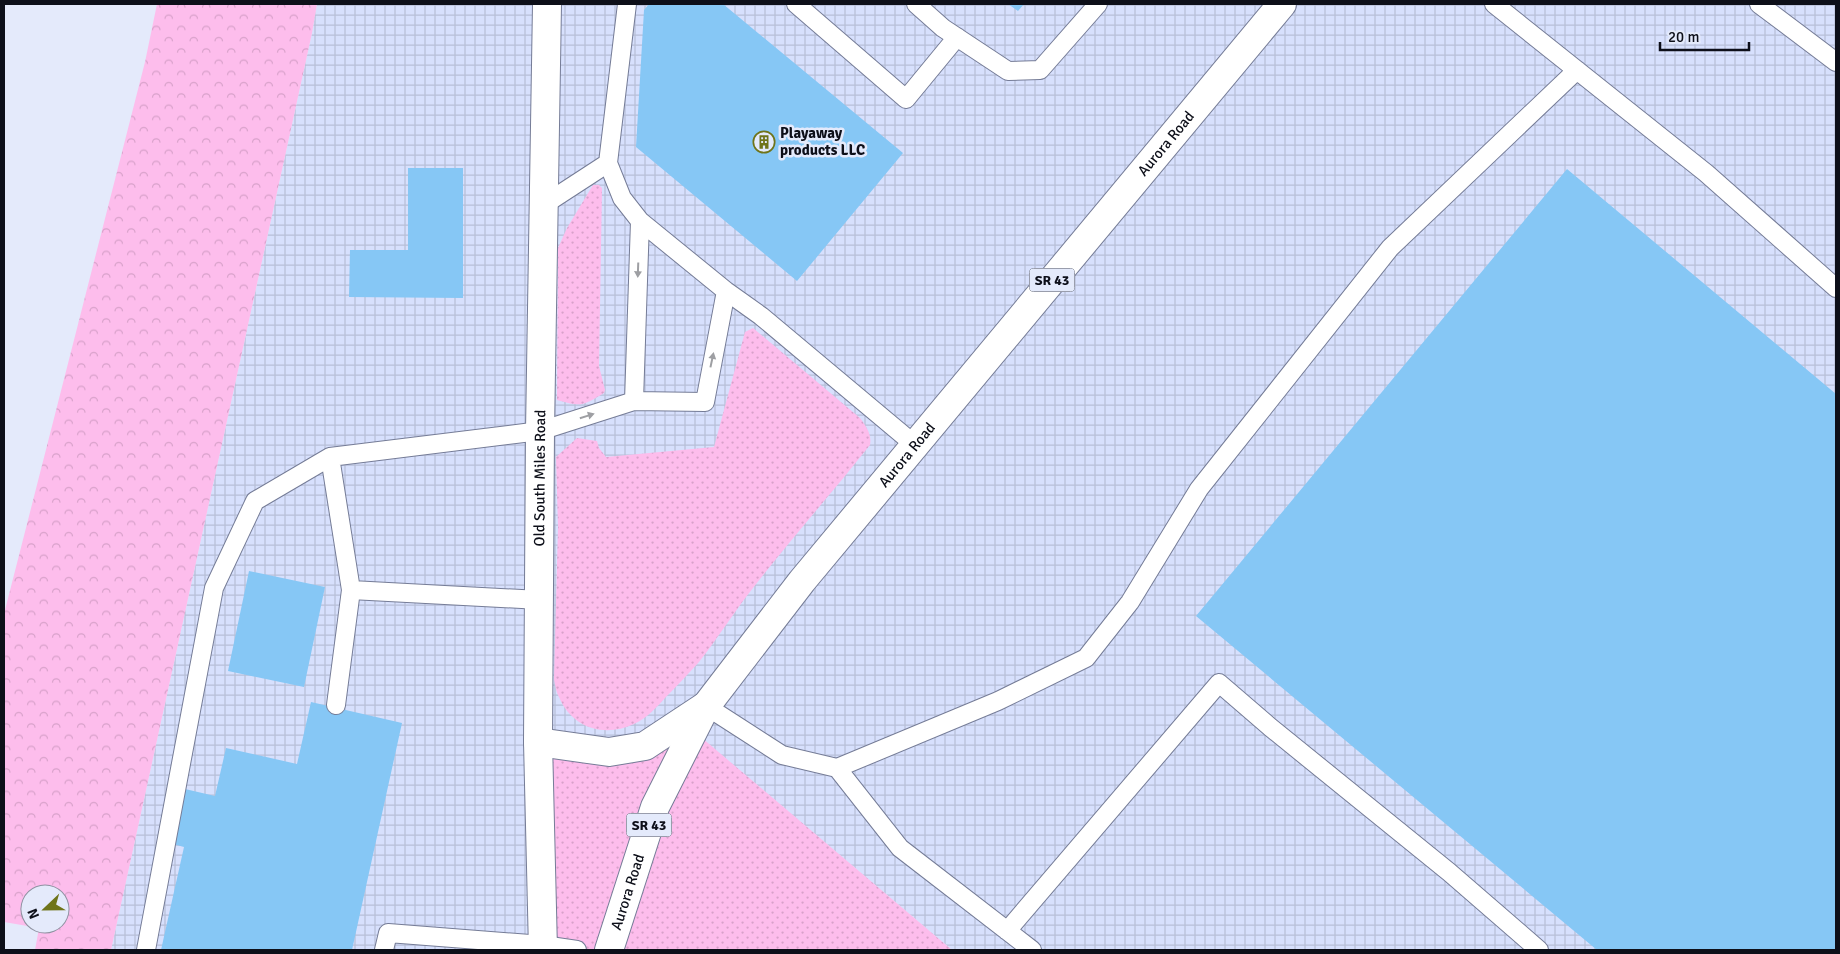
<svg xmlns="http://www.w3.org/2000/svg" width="1840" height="954" font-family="Signika,sans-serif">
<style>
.industrial{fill:url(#industrial-grid)}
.grass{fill:url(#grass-dots)}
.forest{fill:url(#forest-crowns);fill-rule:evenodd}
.building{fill:#86c7f5}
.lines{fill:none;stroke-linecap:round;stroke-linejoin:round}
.service-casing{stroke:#757c97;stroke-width:20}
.minor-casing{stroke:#757c97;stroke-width:30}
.primary-casing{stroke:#757c97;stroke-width:30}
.service{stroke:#fff;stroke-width:18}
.minor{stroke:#fff;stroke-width:28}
.primary{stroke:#fff;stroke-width:28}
.oneway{fill:#9e9fa3}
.labels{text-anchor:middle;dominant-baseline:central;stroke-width:5;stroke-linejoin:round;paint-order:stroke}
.shield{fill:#e4eafb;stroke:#4e515d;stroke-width:1}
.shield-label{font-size:14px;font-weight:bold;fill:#0d0f19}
.poi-label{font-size:15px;font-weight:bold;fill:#0d0f19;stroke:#e4eafb;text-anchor:start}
.street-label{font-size:15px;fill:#0d0f19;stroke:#e4eafb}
</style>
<defs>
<pattern id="industrial-grid" width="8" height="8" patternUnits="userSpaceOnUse" patternTransform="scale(1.25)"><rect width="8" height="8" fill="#d7e0fd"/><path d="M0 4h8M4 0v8" fill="none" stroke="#b7bfd8"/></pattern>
<pattern id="grass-dots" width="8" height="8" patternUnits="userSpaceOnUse" patternTransform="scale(1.25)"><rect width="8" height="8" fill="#fdbdec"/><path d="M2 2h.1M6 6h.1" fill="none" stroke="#d8a1ca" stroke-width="1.8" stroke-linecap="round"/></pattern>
<pattern id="forest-crowns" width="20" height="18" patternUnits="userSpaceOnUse" patternTransform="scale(1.25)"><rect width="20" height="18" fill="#fdbdec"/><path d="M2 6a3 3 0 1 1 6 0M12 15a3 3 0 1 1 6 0" fill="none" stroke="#d8a1ca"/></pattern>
</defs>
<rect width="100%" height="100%" fill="#e4eafb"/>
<path class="industrial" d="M317 4H1836V950H952L693 731 609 950H111L312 33Z"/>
<path class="grass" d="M593 185H599L602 188 599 366 605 390 604 393C583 406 581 407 557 400L558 248 567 228Z
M753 328 860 418C866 426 872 434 870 445 832 493 791 539 753 588 734 612 718 638 699 662 688 674 677 686 665 698 657 707 646 719 634 724 604 738 572 728 559 697 556 692 555 684 554 679L558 527 556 457 577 438 597 441 599 448 606 457 714 447 745 332Z
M682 721 952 950H543L538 742 609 752Z"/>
<path class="forest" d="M157 4H317L312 33 111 950H35L39 928 4 922V614L145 62ZM30 894H60V924H30Z"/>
<path class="building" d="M649 4H723L903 153 797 281 636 147 644 10Z
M1008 4H1024L1018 11Z
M408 168H463V298L349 297 350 250H408Z
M1567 169 1836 394V950H1597L1196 616Z
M249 571 325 587 304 687 228 671Z
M311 702 402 723 352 950H161L184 847 173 844 185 789 215 796 226 748 297 764Z"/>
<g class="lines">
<g class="service-casing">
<path id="service" d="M796 4 906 99 957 37
M916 4 943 28 1008 71 1040 70 1098 4
M1494 4 1706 173 1836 288
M1759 4 1836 62
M608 163 622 198 640 221 726 291 761 316 915 445
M545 204 608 163 627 4
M634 401 640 221
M330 457 351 590
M336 705 351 590 540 600
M706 706 782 755 837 768 998 701 1086 658 1130 602 1199 489 1390 248 1577 70
M837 768 900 848 1032 950
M1007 931 1219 683 1270 727 1449 872 1539 950
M146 950 214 588 255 501 330 457 540 431 634 401 705 402 726 291
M384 950 388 933 543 945 577 950"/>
</g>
<g class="minor-casing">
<g id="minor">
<path id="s1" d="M543 950 538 742 540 431 547 4"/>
</g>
</g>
<g class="primary-casing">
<g id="primary">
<path d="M538 742 609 752 645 746 704 707"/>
<path id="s2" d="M609 950 655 807 706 706 802 581 1282 4"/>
</g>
</g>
<use href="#service" class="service"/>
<use href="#minor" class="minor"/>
<use href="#primary" class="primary"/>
</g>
<defs><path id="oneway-solid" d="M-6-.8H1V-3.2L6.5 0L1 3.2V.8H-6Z" transform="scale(1.25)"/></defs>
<g class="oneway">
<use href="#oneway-solid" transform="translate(638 270) rotate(92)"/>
<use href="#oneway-solid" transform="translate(712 360) rotate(-78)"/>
<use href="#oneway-solid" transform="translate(587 416) rotate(-17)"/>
</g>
<defs>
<g id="building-ring" transform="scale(1.125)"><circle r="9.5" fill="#e4eafb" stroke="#6f741a" stroke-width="1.5"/><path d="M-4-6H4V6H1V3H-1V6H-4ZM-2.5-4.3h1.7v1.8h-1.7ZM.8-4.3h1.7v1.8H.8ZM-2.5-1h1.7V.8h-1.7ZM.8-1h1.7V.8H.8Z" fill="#6f741a"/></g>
</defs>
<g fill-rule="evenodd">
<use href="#building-ring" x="764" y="142"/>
</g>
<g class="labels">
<g class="shield">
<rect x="1029.5" y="268.5" width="45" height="23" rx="4"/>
<rect x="626.5" y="813.5" width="45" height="23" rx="4"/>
</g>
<g class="shield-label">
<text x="1052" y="280">SR 43</text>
<text x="649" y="825">SR 43</text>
</g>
<g class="poi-label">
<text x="780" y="133">Playaway<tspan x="780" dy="17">products LLC</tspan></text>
</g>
<g class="street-label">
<text stroke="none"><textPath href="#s2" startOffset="990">Aurora Road</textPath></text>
<text stroke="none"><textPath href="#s2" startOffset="585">Aurora Road</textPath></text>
<text stroke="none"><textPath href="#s1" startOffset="472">Old South Miles Road</textPath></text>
<text stroke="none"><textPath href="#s2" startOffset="61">Aurora Road</textPath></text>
</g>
</g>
<rect width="1840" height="954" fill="none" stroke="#0d0f19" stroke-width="10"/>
<g transform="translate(45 909) rotate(248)"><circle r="24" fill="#e4eafb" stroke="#8e92a1"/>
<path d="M0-4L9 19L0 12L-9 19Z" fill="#6f741a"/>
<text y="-8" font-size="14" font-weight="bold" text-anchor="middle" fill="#0d0f19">N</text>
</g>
<path d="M1660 42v8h89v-8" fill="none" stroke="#0d0f19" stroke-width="2.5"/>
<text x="1668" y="42" font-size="15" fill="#0d0f19" stroke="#e4eafb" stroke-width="4" paint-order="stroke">20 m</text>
</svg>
